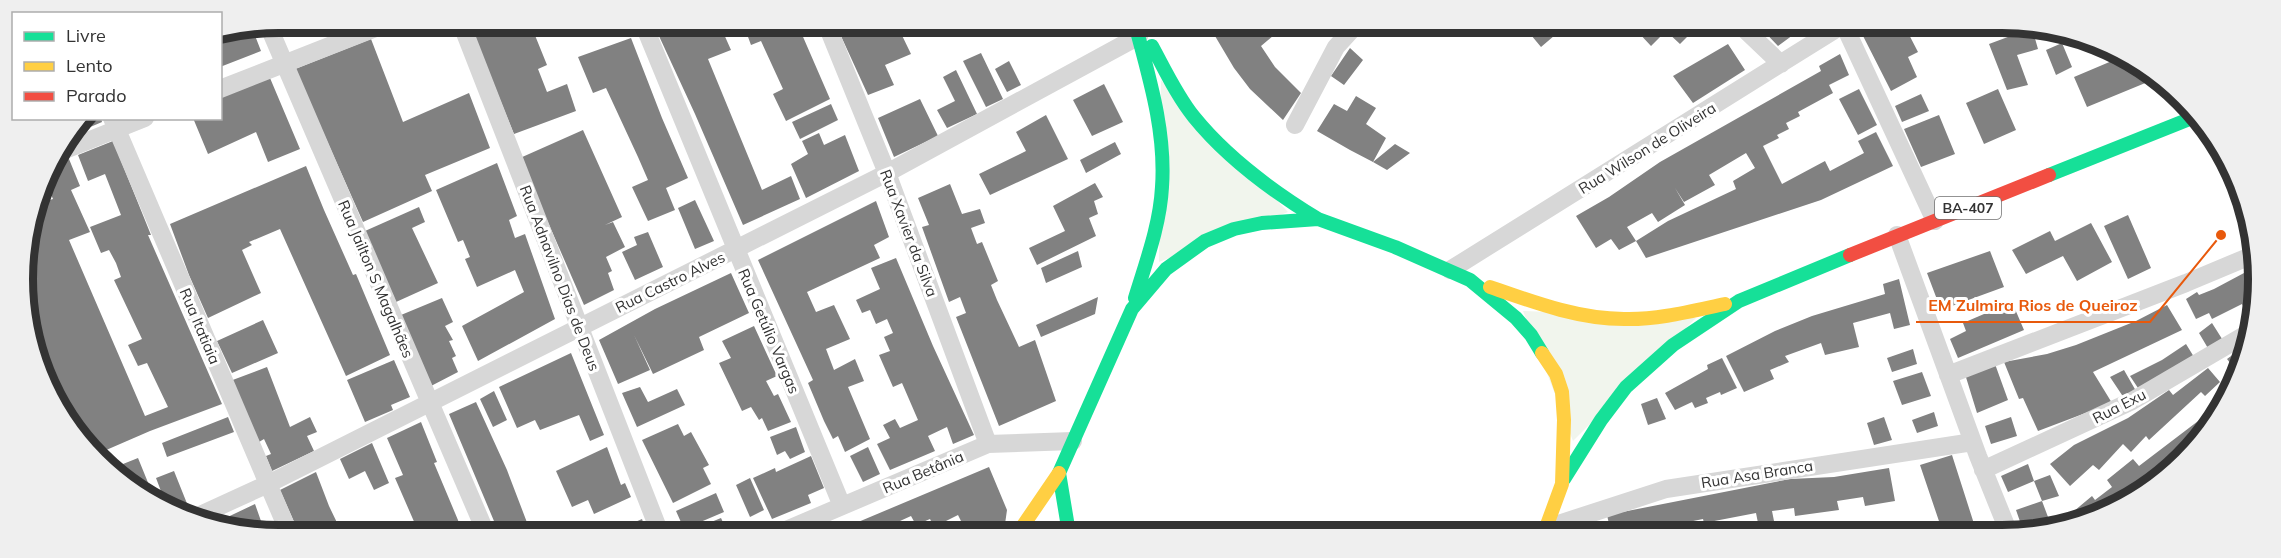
<svg xmlns="http://www.w3.org/2000/svg" width="2281" height="558" font-family="Mulish,sans-serif">
<style>
.green{fill:#f1f5ed}
.building{fill:#818181;fill-rule:evenodd}
.lines{fill:none;stroke-linecap:round;stroke-linejoin:round}
.street{stroke:#d7d7d7;stroke-width:18}
.fast{stroke:#16e098;stroke-width:14}
.slow{stroke:#ffcf43;stroke-width:14}
.jam{stroke:#f24e42;stroke-width:14}
.labels{text-anchor:middle;dominant-baseline:central;stroke-width:6;stroke-linejoin:round;paint-order:stroke}
.shield{fill:#fff;stroke:#707070;stroke-width:1.5}
.shield-label{font-size:14px;font-weight:bold;fill:#333}
.street-label{font-size:15px;fill:#333;stroke:#fff}
.rim{fill:none;stroke:#333;stroke-width:8}
.leader{fill:none;stroke:#e8590c;stroke-width:2}
.callout-dot{fill:#e8590c;stroke:#fff;stroke-width:2}
.callout-label{font-size:16px;text-anchor:middle;font-weight:bold;fill:#e8590c;stroke:#fff;stroke-width:6;stroke-linejoin:round;paint-order:stroke}
</style>
<rect width="100%" height="100%" fill="#fff"/>
<path class="green" d="M1161 80 1288 212 1159 262Z
M1523 311 1696 318 1573 441Z"/>
<path class="building" d="M280 23H309L284 33Z
M469 23H530L547 65 538 69 547 92 567 84 576 111 514 134Z
M537 23H557L559 28 541 34Z
M653 23H694L696 27 707 23H719L731 50 708 59 762 190 791 176 800 199 743 225 695 114Z
M750 23H797L830 99 786 121 773 94 783 89 761 41 751 45 744 26Z
M835 23H896L911 54 885 65 894 85 868 95Z
M1232 24H1266L1274 35 1261 46 1275 67 1301 93 1283 120 1250 89 1234 68 1215 36Z
M1544 24H1568L1541 47 1531 35Z
M1644 24H1700L1680 44 1666 31 1651 46 1637 31Z
M1757 24H1808L1778 46Z
M1868 25H1904L1918 52 1908 57 1917 77 1891 91 1860 30Z
M252 28 261 51 220 67V34Z
M2032 28 2038 49 2017 55 2028 85 2007 90 1989 44Z
M631 38 662 118 688 178 666 188 675 210 648 221 632 187 648 180 638 157 606 88 593 93 578 57Z
M371 39 403 122 469 93 490 148 425 175 432 191 363 222 295 69Z
M2062 43 2072 67 2056 75 2046 50Z
M1728 44 1745 70 1693 103 1673 76Z
M1350 48 1363 60 1344 85 1331 76Z
M981 53 1003 99 986 107 963 61Z
M1840 54 1849 75 1829 85 1833 93 1798 112 1800 116 1786 123 1789 129 1777 135 1779 138 1763 146 1782 184 1825 161 1830 171 1864 153 1858 141 1876 132 1893 166 1821 200 1646 258 1636 241 1619 250 1611 239 1596 248 1576 216 1609 197 1660 162 1821 71 1819 66ZM1746 153 1755 168 1733 181 1736 189 1668 221 1636 241 1627 227 1652 213 1658 222 1685 205 1675 188 1684 202 1715 185 1709 175Z
M2126 55 2131 57 2155 79 2087 107 2074 77Z
M1009 61 1021 85 1007 92 995 69Z
M956 70 977 114 947 128 937 110 955 101 943 77Z
M270 78 300 149 268 162 256 132 208 154 193 118H220V97Z
M1104 84 1123 122 1092 136 1073 100Z
M1859 89 1877 125 1858 135 1839 99Z
M1998 89 2016 130 1984 144 1966 103Z
M1921 94 1929 111 1902 122 1895 106Z
M1356 96 1376 108 1366 124 1386 138 1373 162 1395 144 1410 153 1387 170 1373 162 1350 150 1317 131 1334 104 1347 111Z
M920 99 938 136 894 157 878 118Z
M831 104 838 120 800 139 792 122Z
M1046 115 1068 159 990 195 979 174 1026 151 1016 132Z
M1939 115 1955 154 1921 167 1904 129Z
M85 118H101L102 122 74 134Z
M583 130 622 217 605 225 613 222 625 247 606 257 612 271 608 273 614 290 584 305 520 158Z
M819 133 824 145 845 135 859 171 806 198 791 164 808 154 802 141Z
M113 141 151 235H148L222 404 150 431 97 454 76 435 33 337 23 262 39 203 53 199 45 181 48 167 69 159 80 186 71 190 90 232 69 240 145 416 168 407 147 363 138 366 128 345 142 339 114 280 121 277 116 263 109 250 101 253 90 227 121 215 105 174 88 181 78 155Z
M1115 142 1121 154 1086 173 1080 160Z
M497 163 517 216 509 220 515 238 525 234 555 319 478 361 462 326 524 292 515 270 477 287 465 259 470 257 463 240 458 242 436 190Z
M306 166 324 210 353 275 356 274 390 355 346 376 280 229 249 242 252 245 242 250 261 293 208 318 189 275 170 224Z
M2230 172 2240 193 2239 194 2226 174Z
M1095 183 1103 197 1094 201 1098 214 1089 218 1096 236 1037 265 1029 248 1065 231 1053 206Z
M950 184 962 214 980 209 985 223 971 228 977 244 982 242 998 281 991 285 997 300 1019 347 1035 340 1056 401 999 426 956 317 966 313 960 297 949 302 922 227 929 225 918 198Z
M695 200 714 241 695 249 678 208Z
M876 201 889 237 874 245 880 258 807 292 816 312 834 305 850 339 826 349 834 370 855 359 864 381 848 387 870 439 845 452 838 436 833 439 824 421 808 383 813 380 758 260Z
M419 207 425 222 412 228 438 283 396 302 365 231Z
M2128 215 2151 268 2128 279 2104 226Z
M2091 223 2112 262 2077 281 2063 256 2026 274 2012 250 2050 231 2055 241Z
M648 232 663 267 635 280 622 252 637 245 634 237Z
M1078 251 1082 267 1046 283 1041 268Z
M1990 251 2004 287 1941 310 1927 273Z
M896 258 933 346 974 435 953 444 947 427 928 436 935 451 890 470 877 444 890 438 883 425 895 419 900 428 918 420 902 383 893 387 879 355 890 351 884 337 893 333 887 319 876 324 870 310 862 313 856 300 880 289 871 268Z
M731 273 749 313 699 337 704 350 653 374 634 335 650 370 618 384 599 340 655 309Z
M2244 273 2255 295V301L2244 308 2242 304 2212 319 2209 313 2196 319 2186 299 2197 292 2199 295 2214 289Z
M1899 279 1910 325 1894 329 1890 313 1853 323 1859 347 1825 355 1821 343 1785 356 1789 362 1770 370 1774 379 1744 392 1726 356 1775 331 1812 316 1885 294 1883 284Z
M1098 297 1095 314 1041 337 1036 325Z
M442 298 453 322 445 326 453 340 449 341 456 356 452 358 458 372 431 386 401 315Z
M2012 302 2024 330 1958 358 1950 339 1966 331 1963 323Z
M2167 305 2182 330 2093 372 2112 403 2038 431 2023 398 2019 399 2004 362 2047 354 2076 345 2136 321Z
M263 320 278 353 232 373 217 341Z
M2212 323 2224 342 2209 350 2199 333Z
M754 326 777 376 766 381 774 396 778 394 791 422 768 431 762 418 759 420 751 407 742 411 719 363 731 358 722 341Z
M2186 344 2194 357 2138 388 2130 376 2162 360Z
M2246 345 2238 373 2227 359Z
M1913 349 1917 364 1892 372 1887 358Z
M571 353 604 435 590 441 579 415 540 430 535 420 517 428 499 387Z
M1722 358 1737 388 1721 395 1720 392 1706 398 1708 403 1695 408 1692 402 1675 410 1665 393 1708 369 1707 365Z
M394 360 410 397 391 405 393 410 365 422 347 380Z
M1995 364 2008 400 1977 413 1965 374Z
M267 367 290 427 310 417 317 432 307 436 314 451 272 471 266 456 271 454 264 439 259 442 230 381Z
M2208 368 2220 382 2205 396 2201 392 2149 440 2146 436 2131 452 2123 444 2099 470 2093 465 2070 486 2050 464 2074 445 2128 418 2169 390 2173 395Z
M2124 370 2136 391 2124 398 2110 377Z
M1922 372 1931 396 1902 405 1893 381Z
M640 387 648 402 677 389 685 405 637 427 622 393Z
M494 391 507 420 493 427 480 399Z
M1657 398 1666 419 1648 425 1641 404Z
M2227 399 2183 461 2124 503 2122 500 2107 512 2055 527 2092 496 2095 500 2112 487 2107 480 2133 459 2139 466Z
M476 402 507 470 531 533H499L449 414Z
M1934 412 1938 426 1917 433 1912 420Z
M228 417 234 432 167 457 162 443Z
M1884 417 1892 440 1874 445 1867 423Z
M2011 417 2017 436 1991 444 1985 426Z
M421 422 437 462 434 463 463 532 460 533H419L395 478 403 475 387 438Z
M678 424 684 436 691 432 709 465 703 468 711 484 673 503 642 440Z
M796 427 805 452 790 459 785 451 777 455 770 437Z
M372 443 389 483 374 490 365 471 349 479 340 459Z
M607 447 621 485 625 483 631 497 594 514 588 500 572 507 556 471Z
M868 447 880 474 863 482 850 456Z
M1952 455 1976 530 1965 533H1943L1920 465Z
M811 456 824 488 808 495 811 503 772 519 753 478 775 468 776 472Z
M138 458 149 485 156 503 150 501 113 468Z
M2028 464 2034 481 2050 475 2059 496 2042 501 2034 481 2008 492 2001 476Z
M989 467 1007 510 1005 524 999 533H967L958 515 934 527 930 519 916 525 911 516 889 526 892 533H832Z
M1889 468 1895 501 1865 506 1863 497 1837 501 1839 510 1795 516 1794 508 1772 511 1775 526 1759 528 1756 513 1704 523 1703 519 1659 528 1660 533H1611L1607 515 1790 479 1834 477Z
M174 471 188 506 179 511 167 507 156 478Z
M316 472 329 506 342 533H299L280 490Z
M750 478 764 510 750 517 736 485Z
M716 493 724 512 684 529 676 511Z
M2042 501 2051 525 2024 533 2016 510Z
M255 504 261 521 238 531 215 523Z
M721 518 728 533H684Z
M642 519 646 531 641 533H610Z"/>
<g class="lines">
<path class="street" d="M461 23 660 533
M643 23 842 506
M826 23 887 173 988 444
M1505 24 1506 25
M1739 24 1781 64
M268 25 486 533
M1844 25 1935 221
M220 89 388 23
M112 118 289 533
M1295 125 1336 47 1357 24
M60 152 145 118
M1897 235 1978 456 2009 533
M1450 270 1844 24
M1948 375 2186 283 2253 255
M1983 470 2132 401 2250 332
M196 517 268 484 887 173 1139 36
M1546 528 1666 489 1973 442
M779 533 988 444 1073 441"/>
<path class="fast" d="M1135 24C1149 77 1166 131 1162 187 1160 225 1146 262 1135 298
M1152 46C1165 70 1177 96 1194 117 1228 159 1272 191 1318 219
M2049 175 2197 116
M1564 479 1601 420 1626 387 1673 345 1739 301 1850 255
M1069 533 1059 473 1132 309 1166 269 1205 241 1234 229 1262 223 1318 219 1395 247 1470 280 1516 318 1531 335 1542 353"/>
<path class="slow" d="M1490 287C1533 302 1578 319 1624 319 1658 320 1692 311 1725 304
M1542 353 1556 374 1562 392 1564 420 1562 484 1544 533
M1018 533 1059 473"/>
<path class="jam" d="M1850 255 2049 175"/>
</g>
<g class="labels">
<rect class="shield" x="1935" y="197" width="66" height="22" rx="4.5"/>
<g class="shield-label">
<text x="1968" y="208">BA-407</text>
</g>
<g class="street-label">
<text transform="translate(1647 148) rotate(-32)">Rua Wilson de Oliveira</text>
<text transform="translate(909 233) rotate(69)">Rua Xavier da Silva</text>
<text transform="translate(560 278) rotate(69)">Rua Adnavilno Dias de Deus</text>
<text transform="translate(376 279) rotate(67)">Rua Jailton S Magalhães</text>
<text transform="translate(670 282) rotate(-26)">Rua Castro Alves</text>
<text transform="translate(200 326) rotate(67)">Rua Itatiaia</text>
<text transform="translate(769 331) rotate(67)">Rua Getúlio Vargas</text>
<text transform="translate(2119 406) rotate(-27)">Rua Exu</text>
<text transform="translate(923 472) rotate(-23)">Rua Betânia</text>
<text transform="translate(1757 474) rotate(-9)">Rua Asa Branca</text>
</g>
</g>
<path d="M0 0H2281V558H0ZM279 33H2002A246 246 0 0 1 2248 279V279A246 246 0 0 1 2002 525H279A246 246 0 0 1 33 279V279A246 246 0 0 1 279 33Z" fill="#efefef" fill-rule="evenodd"/>
<path class="rim" d="M279 33H2002A246 246 0 0 1 2248 279V279A246 246 0 0 1 2002 525H279A246 246 0 0 1 33 279V279A246 246 0 0 1 279 33Z"/>
<path class="leader" d="M2221 235L2150 322H1916"/>
<circle class="callout-dot" cx="2221" cy="235" r="6"/>
<g class="callout-label">
<text x="2033" y="311">EM Zulmira Rios de Queiroz</text>
</g>
<rect x="12" y="12" width="210" height="108" fill="#ffffff" stroke="#adadad" stroke-width="1.5"/>
<rect x="24" y="32" width="30" height="9" fill="#16e098" stroke="#adadad" stroke-width="1.5"/>
<text x="66" y="42" font-size="18" fill="#333333">Livre</text>
<rect x="24" y="62" width="30" height="9" fill="#ffcf43" stroke="#adadad" stroke-width="1.5"/>
<text x="66" y="72" font-size="18" fill="#333333">Lento</text>
<rect x="24" y="92" width="30" height="9" fill="#f24e42" stroke="#adadad" stroke-width="1.5"/>
<text x="66" y="102" font-size="18" fill="#333333">Parado</text>
</svg>
